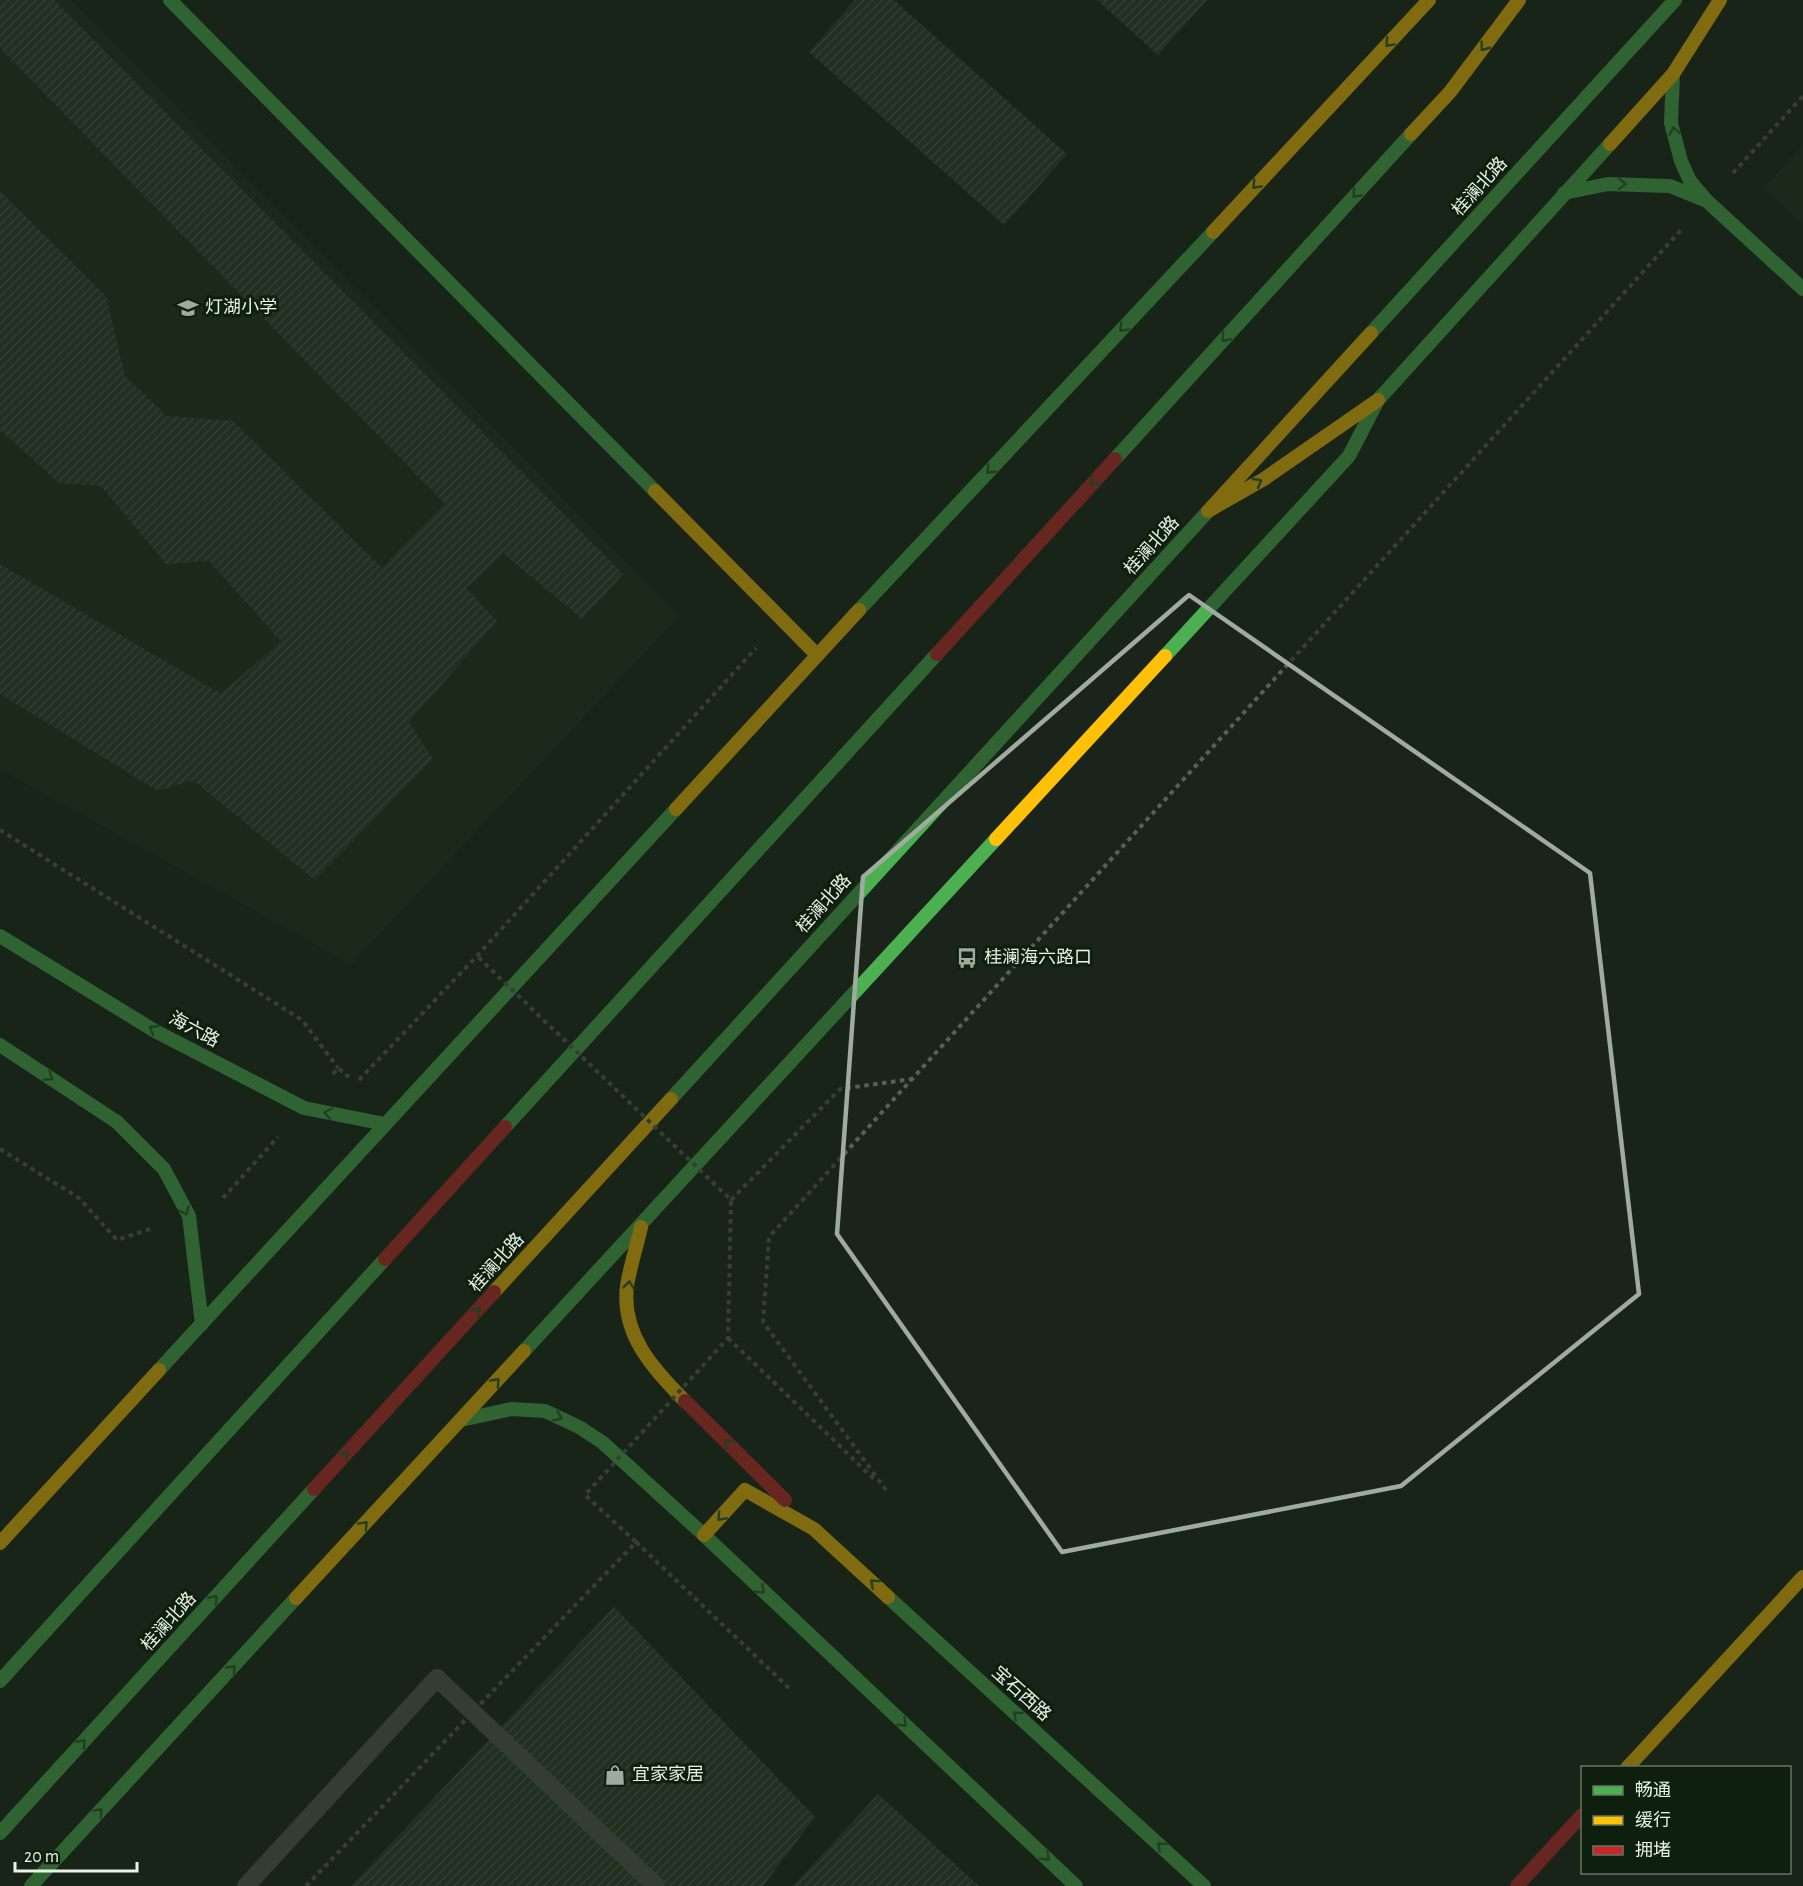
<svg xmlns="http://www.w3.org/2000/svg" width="1803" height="1886" font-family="'Alegreya Sans','Noto Sans SC',sans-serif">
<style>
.built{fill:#1c301b}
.building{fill:url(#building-hatch)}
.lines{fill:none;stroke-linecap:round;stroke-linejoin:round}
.path{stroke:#595f58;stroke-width:4;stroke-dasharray:4.5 4.5;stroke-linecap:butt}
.lane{stroke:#565b56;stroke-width:18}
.fast{stroke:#4caf50;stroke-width:14}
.slow{stroke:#ffc107;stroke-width:14}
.jam{stroke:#c62828;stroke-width:14}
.path-bridge{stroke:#595f58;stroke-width:4;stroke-dasharray:4.5 4.5;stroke-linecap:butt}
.oneway{stroke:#2a602b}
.marked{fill:none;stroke:#9fab9f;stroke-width:4.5;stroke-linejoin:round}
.labels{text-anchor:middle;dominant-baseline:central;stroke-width:6;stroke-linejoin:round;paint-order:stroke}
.street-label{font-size:18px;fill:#e7f3e6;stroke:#0e1f0d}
.poi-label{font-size:18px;fill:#e7f3e6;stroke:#0e1f0d;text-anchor:start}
</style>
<defs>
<pattern id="building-hatch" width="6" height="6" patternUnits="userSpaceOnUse" patternTransform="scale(1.5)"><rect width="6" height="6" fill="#2e3f2e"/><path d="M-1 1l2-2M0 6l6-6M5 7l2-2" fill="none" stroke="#4c5b4c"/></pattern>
</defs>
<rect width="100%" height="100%" fill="#1a241a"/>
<path class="built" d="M0 0H71L679 616 351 964 0 769Z
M1803 145V224L1764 188Z"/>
<path class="building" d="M0 0H54L623 574 582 619 503 553 466 588 497 621 409 722 433 759 315 880 193 780 158 791 0 694V564L221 694 281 641 209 561 166 564 101 486 59 483 0 430V191L106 296 125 376 167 416 233 421 382 568 445 504 0 48Z
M855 0H894L1067 154 1004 225 809 52Z
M1097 0H1207L1158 55Z
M614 1607 815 1817 763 1886H351Z
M878 1794 979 1886H793Z"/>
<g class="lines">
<path class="path" d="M1733 173 1803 96
M0 830 302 1020 338 1068
M333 1074 338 1068 349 1077
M359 1080 477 956 756 648
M0 1149 79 1198 117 1240 153 1228
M223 1198 278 1137
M731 1200 840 1089 912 1079
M728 1338 876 1481
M886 1490 763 1322 769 1237 1681 230
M636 1542 791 1690"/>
<path class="lane" d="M246 1886 437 1678 656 1886"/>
<path class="fast" d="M170 0 655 491
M1673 74 1671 123 1681 161 1690 181 1707 201 1803 289
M1564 193 1608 184 1670 186 1707 201
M1371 333 1675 0
M1115 459 1411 134
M859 610 1213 232
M1165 656 1349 456 1378 400 1610 144
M0 936 155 1031 304 1108 385 1124
M0 1045 117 1122 164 1169 189 1216 202 1324
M671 1099 1211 508
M505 1127 937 654
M524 1351 996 839
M159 1370 676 809
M461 1420 511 1409 545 1411 579 1427 602 1442 704 1535 1076 1886
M888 1597 1204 1886
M0 1681 385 1259
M0 1833 314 1489
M31 1886 296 1598"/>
<path class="slow" d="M1411 134 1450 92 1519 0
M1610 144 1673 74 1720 0
M1213 232 1429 0
M655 491 817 655
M1211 508 1371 333
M1208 511 1264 479 1378 400
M676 809 859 610
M996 839 1165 656
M641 1227C637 1246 630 1266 627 1286 621 1334 653 1369 685 1401
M494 1292 671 1099
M704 1535 745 1490 814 1529 888 1597
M0 1543 159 1370
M296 1598 524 1351
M1627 1768 1803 1577"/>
<path class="jam" d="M937 654 1115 459
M385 1259 505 1127
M685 1401 785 1500
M314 1489 494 1292
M1517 1886 1582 1815"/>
<path class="path-bridge" d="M306 1886 636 1542 585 1495 728 1338 731 1200 477 956"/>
</g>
<defs><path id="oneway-chevron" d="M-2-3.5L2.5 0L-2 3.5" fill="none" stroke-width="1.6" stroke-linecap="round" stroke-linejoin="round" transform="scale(1.5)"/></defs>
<g class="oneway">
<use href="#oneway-chevron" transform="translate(1389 43) rotate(133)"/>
<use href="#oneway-chevron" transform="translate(1484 47) rotate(127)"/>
<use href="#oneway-chevron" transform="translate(1674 131) rotate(-102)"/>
<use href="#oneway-chevron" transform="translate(1622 184) rotate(2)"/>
<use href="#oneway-chevron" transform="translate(1256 185) rotate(133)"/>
<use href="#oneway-chevron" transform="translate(1356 194) rotate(132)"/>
<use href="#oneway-chevron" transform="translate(1123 328) rotate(133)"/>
<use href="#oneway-chevron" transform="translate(1225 338) rotate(132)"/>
<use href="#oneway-chevron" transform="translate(990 470) rotate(133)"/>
<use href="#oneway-chevron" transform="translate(1094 482) rotate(132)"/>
<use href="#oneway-chevron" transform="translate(1258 482) rotate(-30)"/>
<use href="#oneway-chevron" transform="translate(153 1029) rotate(-150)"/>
<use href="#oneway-chevron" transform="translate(49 1077) rotate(33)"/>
<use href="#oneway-chevron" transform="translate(328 1113) rotate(-169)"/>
<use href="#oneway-chevron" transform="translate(185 1211) rotate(66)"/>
<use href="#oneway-chevron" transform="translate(629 1285) rotate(-84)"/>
<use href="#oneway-chevron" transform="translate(477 1311) rotate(-48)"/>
<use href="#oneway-chevron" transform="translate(496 1382) rotate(-47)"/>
<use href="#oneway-chevron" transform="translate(558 1417) rotate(25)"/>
<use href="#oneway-chevron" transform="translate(728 1443) rotate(-135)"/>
<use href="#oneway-chevron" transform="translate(345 1455) rotate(-48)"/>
<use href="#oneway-chevron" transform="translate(721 1517) rotate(133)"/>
<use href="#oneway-chevron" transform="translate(364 1525) rotate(-47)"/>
<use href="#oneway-chevron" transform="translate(874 1583) rotate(-138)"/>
<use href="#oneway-chevron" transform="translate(761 1590) rotate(43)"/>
<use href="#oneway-chevron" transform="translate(214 1599) rotate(-48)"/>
<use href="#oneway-chevron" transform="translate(232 1669) rotate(-47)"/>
<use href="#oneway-chevron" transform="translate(1017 1715) rotate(-138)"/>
<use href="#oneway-chevron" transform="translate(903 1723) rotate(43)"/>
<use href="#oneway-chevron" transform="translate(82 1743) rotate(-48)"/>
<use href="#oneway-chevron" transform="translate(99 1812) rotate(-47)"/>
<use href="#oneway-chevron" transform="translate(1161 1846) rotate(-138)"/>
<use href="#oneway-chevron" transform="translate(1046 1857) rotate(43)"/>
</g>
<path d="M0 0H1803V1886H0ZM1189 595 1590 873 1639 1294 1401 1486 1062 1552 837 1234 863 877Z" fill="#1a241a" fill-opacity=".55" fill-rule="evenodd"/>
<path class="marked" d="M1189 595 1590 873 1639 1294 1401 1486 1062 1552 837 1234 863 877Z"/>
<defs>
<g id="school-bare" transform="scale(1.62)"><path d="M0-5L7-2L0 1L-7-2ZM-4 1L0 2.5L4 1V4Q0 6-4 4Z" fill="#9fab9f" stroke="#0e1f0d" stroke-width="2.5" paint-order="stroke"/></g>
<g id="bus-bare" transform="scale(1.62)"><path d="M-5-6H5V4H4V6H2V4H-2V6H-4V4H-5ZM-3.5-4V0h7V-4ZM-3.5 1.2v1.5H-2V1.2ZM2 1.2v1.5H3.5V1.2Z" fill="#9fab9f" stroke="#0e1f0d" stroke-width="2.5" paint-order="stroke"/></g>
<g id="shop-bare" transform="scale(1.62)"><path d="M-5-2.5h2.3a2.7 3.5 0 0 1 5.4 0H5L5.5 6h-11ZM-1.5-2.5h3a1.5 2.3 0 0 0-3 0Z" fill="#9fab9f" stroke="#0e1f0d" stroke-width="2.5" paint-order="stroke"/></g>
</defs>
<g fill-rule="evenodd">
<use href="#school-bare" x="188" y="308"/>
<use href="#bus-bare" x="967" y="958"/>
<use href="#shop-bare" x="615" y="1775"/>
</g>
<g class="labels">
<g class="street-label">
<text transform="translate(1480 187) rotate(-48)">桂澜北路</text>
<text transform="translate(1152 546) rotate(-48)">桂澜北路</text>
<text transform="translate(824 904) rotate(-48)">桂澜北路</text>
<text transform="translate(194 1030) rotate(28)">海六路</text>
<text transform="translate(497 1263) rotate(-48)">桂澜北路</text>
<text transform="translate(169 1622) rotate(-48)">桂澜北路</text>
<text transform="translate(1021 1694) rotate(42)">宝石西路</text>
</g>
<g class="poi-label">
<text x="205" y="308">灯湖小学</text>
<text x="984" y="958">桂澜海六路口</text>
<text x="632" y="1775">宜家家居</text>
</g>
</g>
<rect x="1581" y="1766" width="210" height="108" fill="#0e1f0d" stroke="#657464" stroke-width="1.5"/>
<rect x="1593" y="1786" width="30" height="9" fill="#4caf50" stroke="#657464" stroke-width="1.5"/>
<text x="1635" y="1796" font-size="18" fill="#e7f3e6">畅通</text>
<rect x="1593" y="1816" width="30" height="9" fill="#ffc107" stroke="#657464" stroke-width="1.5"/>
<text x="1635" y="1826" font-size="18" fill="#e7f3e6">缓行</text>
<rect x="1593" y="1846" width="30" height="9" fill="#c62828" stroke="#657464" stroke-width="1.5"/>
<text x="1635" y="1856" font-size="18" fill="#e7f3e6">拥堵</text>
<path d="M15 1862v9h122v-9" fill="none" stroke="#e7f3e6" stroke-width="3"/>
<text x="24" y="1862" font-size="18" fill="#e7f3e6" stroke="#0e1f0d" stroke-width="4.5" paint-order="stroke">20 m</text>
</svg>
